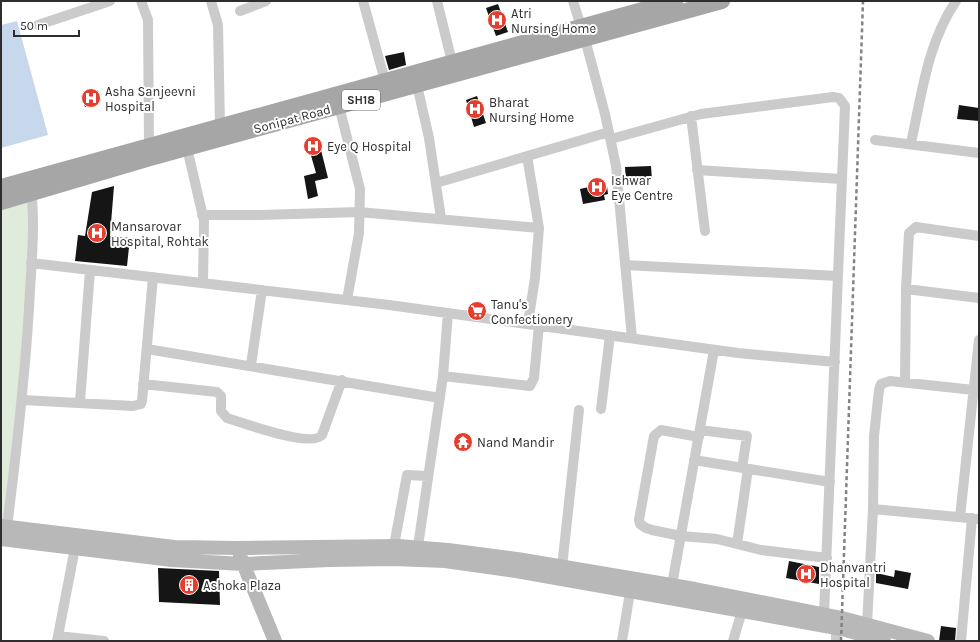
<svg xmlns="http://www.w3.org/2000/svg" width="980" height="642" font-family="Karla,sans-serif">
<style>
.green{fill:#e1ebdb}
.water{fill:#c7d7ec}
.building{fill:#151515}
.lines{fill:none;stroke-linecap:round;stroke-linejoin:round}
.minor{stroke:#cbcbcb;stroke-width:10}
.secondary{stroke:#b8b8b8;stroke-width:14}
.primary{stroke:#a6a6a6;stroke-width:16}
.rail{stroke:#838383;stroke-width:2.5;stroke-dasharray:4 3;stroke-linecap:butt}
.labels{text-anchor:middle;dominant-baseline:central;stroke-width:4;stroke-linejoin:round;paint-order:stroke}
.shield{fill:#fff;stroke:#6d6d6d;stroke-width:1}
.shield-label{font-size:12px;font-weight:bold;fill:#2e2e2e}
.poi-label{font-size:13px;fill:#2e2e2e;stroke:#fff;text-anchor:start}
.street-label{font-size:13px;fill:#2e2e2e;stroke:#fff}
</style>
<rect width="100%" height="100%" fill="#fff"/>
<path class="green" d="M30 190 31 263 5 526H1V198Z"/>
<path class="water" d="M17 21 48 135 1 148V25Z"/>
<path class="building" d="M498 4 508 32 496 36 486 8Z
M404 52 406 65 389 70 385 56Z
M97 90 101 100 85 107 81 96Z
M477 96 486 123 474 127 466 100Z
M959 105 979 108V121L957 119Z
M319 142 328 178 315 181 318 196 308 199 304 176 316 173 308 145Z
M651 166 652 180 626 182 625 167Z
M602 184 603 187 607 186 608 194 604 195 605 200 583 204 580 189Z
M114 186 110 236 130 238 127 266 75 261 78 235 85 236 92 192Z
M789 561 819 567V584L786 578Z
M158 568 219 571 220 605 159 602Z
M895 570 911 573 908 589 876 583V573L894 577Z
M941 626 956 628 955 641H939Z"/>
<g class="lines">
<path class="minor" d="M141 1 148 20 149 145
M211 1 218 25 220 126
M363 1 385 81
M437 1 452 62
M573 1 585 39 605 114 616 166 632 338
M240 11 266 1
M38 25 110 1
M417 85 429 138 441 218
M339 106 360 189 359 233 347 300
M691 116 705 231
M611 139 701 114 833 97 839 98 845 106 824 614
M875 140 979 153
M911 143C922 94 927 44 956 1
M187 148 204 221 203 283
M527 156 539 228 535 278 528 323
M697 170 841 179
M436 183 609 132
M202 215H260L359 212 539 228
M31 263 389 305 738 353 835 362
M625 265 838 276
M906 289 979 298
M147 349 440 398
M251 365 262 290
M443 376 448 313
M905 381 906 289 909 233 916 227 979 236
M143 384 217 392 221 396V411L227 418C243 423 312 448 322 435L342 380
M23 400 133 406 141 404 142 401 153 277
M80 402 90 270
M601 409 610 335
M700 430 747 436 742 468
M699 437 661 430 654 436 639 520 640 524 646 528 652 530 681 536 717 539 761 550 827 558
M694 460 830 482
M873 509 979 519
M960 517 979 340
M7 527C17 448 26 370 30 291 32 257 35 222 31 188
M737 544 748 469
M394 546 407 475 428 476
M417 553 443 376 530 386 534 378 539 325
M562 567 579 410
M672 585 714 350
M867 625 873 509 874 436 879 390 881 384 890 381 974 390
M58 636 104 641
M57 641 75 548
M622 641 631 586
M733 641 742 611
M836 641V628
M961 641 972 518"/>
<path class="secondary" d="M1 526 174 547 236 548 398 546 448 550 517 559 695 589 842 618 928 641
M1 539 172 560 243 564 329 560 394 559 445 561 516 571 692 602 842 629 884 641
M240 556 275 641"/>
<path class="primary" d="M1 187 675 1
M1 202 150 158 722 1"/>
<path class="rail" d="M841 641 863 1"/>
</g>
<defs>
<g id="hospital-disc" transform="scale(1)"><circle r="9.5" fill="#e63e2e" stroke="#fff"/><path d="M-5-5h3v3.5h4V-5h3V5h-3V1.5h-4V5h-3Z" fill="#fff"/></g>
<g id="supermarket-disc" transform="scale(1)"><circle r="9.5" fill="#e63e2e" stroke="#fff"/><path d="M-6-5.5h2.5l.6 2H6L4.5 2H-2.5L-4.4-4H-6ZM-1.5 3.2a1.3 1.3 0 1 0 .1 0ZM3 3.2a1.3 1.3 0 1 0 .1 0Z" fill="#fff"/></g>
<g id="temple-disc" transform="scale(1)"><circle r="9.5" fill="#e63e2e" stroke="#fff"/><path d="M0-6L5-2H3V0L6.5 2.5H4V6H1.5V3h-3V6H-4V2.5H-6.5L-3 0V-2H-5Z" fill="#fff"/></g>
<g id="building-disc" transform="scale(1)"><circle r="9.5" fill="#e63e2e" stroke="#fff"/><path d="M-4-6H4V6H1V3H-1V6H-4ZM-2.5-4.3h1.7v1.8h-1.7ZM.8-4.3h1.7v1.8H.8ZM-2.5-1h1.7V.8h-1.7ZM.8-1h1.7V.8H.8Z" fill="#fff"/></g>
</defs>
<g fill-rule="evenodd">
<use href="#hospital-disc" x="497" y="20"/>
<use href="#hospital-disc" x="91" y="98"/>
<use href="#hospital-disc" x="475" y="109"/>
<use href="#hospital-disc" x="313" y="146"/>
<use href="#hospital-disc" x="597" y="187"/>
<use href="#hospital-disc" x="97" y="233"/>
<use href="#supermarket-disc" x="477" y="311"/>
<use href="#temple-disc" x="463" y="442"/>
<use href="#hospital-disc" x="806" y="574"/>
<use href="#building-disc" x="189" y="585"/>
</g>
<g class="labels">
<rect class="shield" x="342" y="90" width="38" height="20" rx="3"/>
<g class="shield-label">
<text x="361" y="100">SH18</text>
</g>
<g class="poi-label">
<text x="511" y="13">Atri<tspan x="511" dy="15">Nursing Home</tspan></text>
<text x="105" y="91">Asha Sanjeevni<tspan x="105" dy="15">Hospital</tspan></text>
<text x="489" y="102">Bharat<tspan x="489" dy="15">Nursing Home</tspan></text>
<text x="327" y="146">Eye Q Hospital</text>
<text x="611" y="180">Ishwar<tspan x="611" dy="15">Eye Centre</tspan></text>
<text x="111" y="226">Mansarovar<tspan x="111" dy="15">Hospital, Rohtak</tspan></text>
<text x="491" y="304">Tanu's<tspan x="491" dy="15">Confectionery</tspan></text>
<text x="477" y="442">Nand Mandir</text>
<text x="820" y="567">Dhanvantri<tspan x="820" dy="15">Hospital</tspan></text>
<text x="203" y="585">Ashoka Plaza</text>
</g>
<g class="street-label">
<text transform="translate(292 119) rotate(-15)">Sonipat Road</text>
</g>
</g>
<rect width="980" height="642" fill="none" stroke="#2e2e2e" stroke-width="4"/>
<path d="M14 30v6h65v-6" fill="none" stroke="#2e2e2e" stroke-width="2"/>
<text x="20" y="30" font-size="12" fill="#2e2e2e" stroke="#ffffff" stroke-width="3" paint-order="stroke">50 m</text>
</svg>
